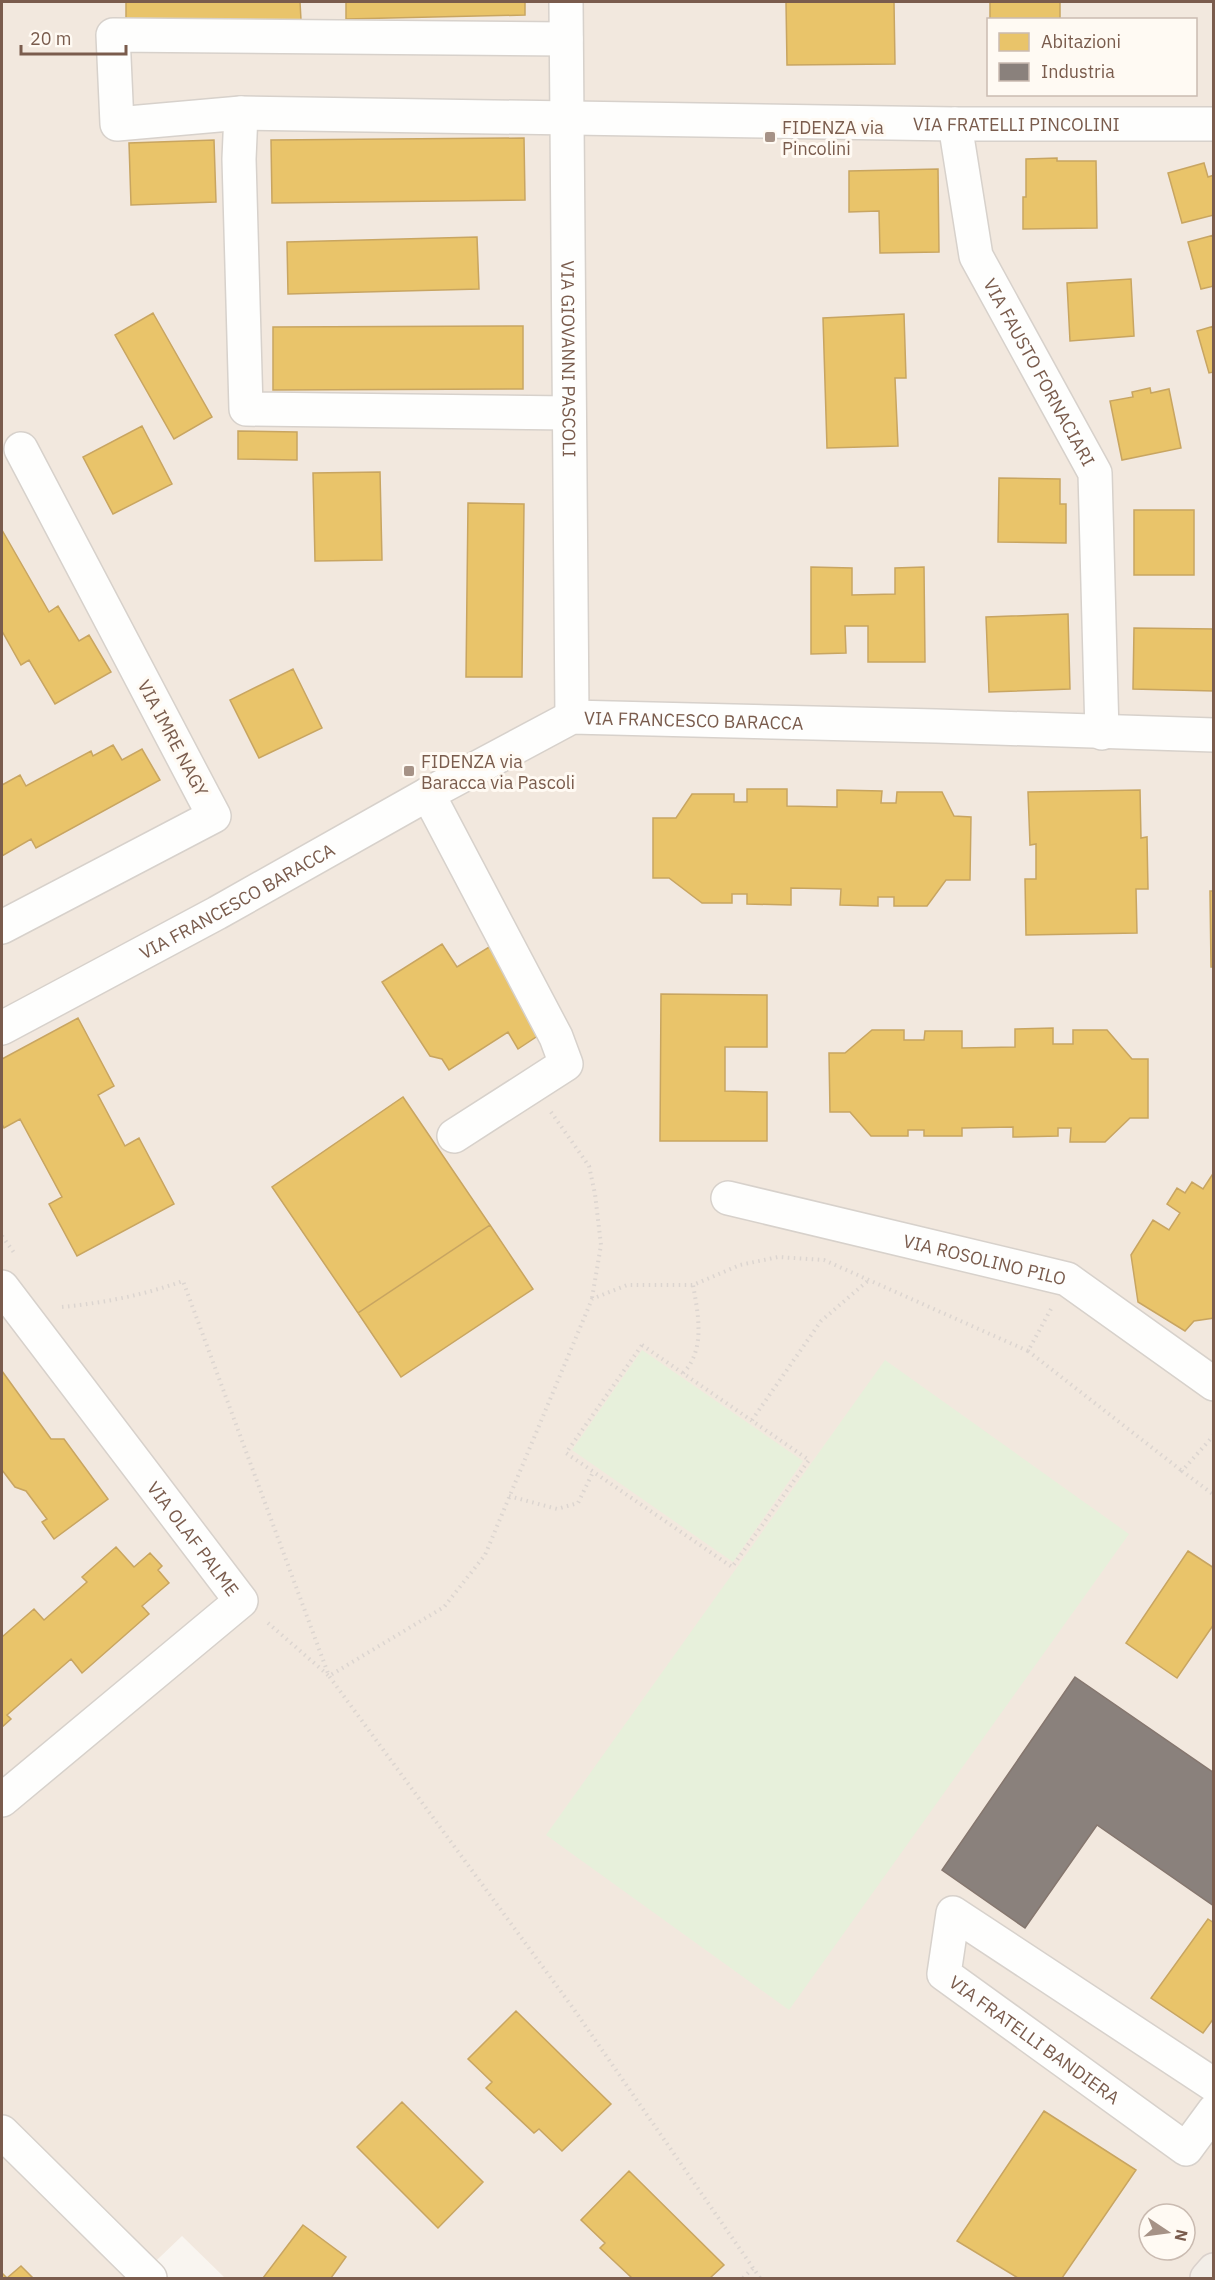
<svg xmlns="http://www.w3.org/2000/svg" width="1215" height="2280" font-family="'IBM Plex Sans',sans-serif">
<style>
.residential{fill:#f2e8de;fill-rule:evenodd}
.green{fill:#e7f0db}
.homes{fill:#e9c46a;stroke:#c8a561;stroke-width:1.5}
.industry{fill:#8a817c;stroke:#85766e;stroke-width:1.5}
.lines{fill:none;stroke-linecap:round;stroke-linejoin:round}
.minor-casing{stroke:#d7d1cb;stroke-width:36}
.major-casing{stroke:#dad1cc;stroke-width:36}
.path{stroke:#dcd5d0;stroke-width:4;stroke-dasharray:1.5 4.5;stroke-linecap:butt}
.minor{stroke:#fefefd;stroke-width:33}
.major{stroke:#f3eee8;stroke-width:33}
.poi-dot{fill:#a69286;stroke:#fffaf3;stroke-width:2}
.labels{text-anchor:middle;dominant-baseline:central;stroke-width:6;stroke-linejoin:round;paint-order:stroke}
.street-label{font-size:18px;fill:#7a5c4d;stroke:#fffaf3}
.poi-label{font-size:18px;fill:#7a5c4d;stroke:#fffaf3;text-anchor:start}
</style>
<rect width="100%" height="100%" fill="#f9f5f0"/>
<path class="residential" d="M2 2H1213V2278H225L182 2236 138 2278H2ZM988 20H1196V94H988ZM1149 2214H1185V2250H1149Z"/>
<path class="green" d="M642 1350 803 1461 733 1562 572 1450Z
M885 1360 1129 1534 789 2010 546 1835Z"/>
<path class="homes" d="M126 2H300L301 20H126Z
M346 2H525V15L346 19Z
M786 2H894L895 64 787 65Z
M990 2H1060V20H990Z
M524 138 525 200 272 203 271 140Z
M214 140 216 202 131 205 129 143Z
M1057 158V161H1096L1097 228 1023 229V197H1026V159Z
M1204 163 1208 177 1214 175V215L1182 223 1168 173Z
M938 169 939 252 880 253 879 211 849 212V171Z
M1214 235V286L1201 289 1188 242Z
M477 237 479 289 288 294 287 242Z
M1131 279 1134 336 1070 341 1067 283Z
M153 313 212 417 174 439 115 335Z
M904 314 906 378H895L898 446 827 448 823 318Z
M523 326V389L273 390V327Z
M1214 326V372L1209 373 1197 331Z
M1150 388 1151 393 1169 389 1181 448 1122 460 1110 401 1133 397 1132 392Z
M142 426 172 484 113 514 83 457Z
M238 431 297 432V460L238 459Z
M380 472 382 560 315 561 313 473Z
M999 478 1060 479V504H1066V543L998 542Z
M468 503 524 504 522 677H466Z
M1134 510H1194V575H1134Z
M2 530 49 612 58 606 79 641 89 635 111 672 55 704 29 660 21 665 2 631Z
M811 567 852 568V595L895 594V568L924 567 925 662H868V626H845L846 653 811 654Z
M1068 614 1070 689 989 692 986 617Z
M1134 628 1214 629V691L1133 689Z
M293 669 322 728 259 758 230 700Z
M113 745 122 760 142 749 160 780 36 848 31 839 2 856V785L20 775 26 786 91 751 93 756Z
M747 789H787V806L837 807V790L882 791 881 803H896L897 792H942L954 816 971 817 970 880H946L927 906H894V897H878V906L840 905 841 889 791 888V905L747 904V894H732V903H702L669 878H653V818H676L692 794H734V802H747Z
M1140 790 1141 838 1147 837 1148 889H1136L1137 933 1026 935 1025 879H1036V844L1030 845 1028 792Z
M1210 891H1214V967H1211Z
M442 944 457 967 494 944 548 1029 518 1049 508 1032 449 1070 442 1059 430 1056 382 982Z
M661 994 767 995V1047H725V1091L767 1092V1141H660Z
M78 1018 114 1086 98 1095 125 1146 139 1138 174 1204 77 1256 49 1204 62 1197 20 1119 4 1128 2 1124V1059Z
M1053 1028V1044H1073V1030H1107L1132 1059H1148V1118H1130L1105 1142H1070L1071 1128H1058V1136L1013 1137V1127L962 1128V1136H924V1130H908V1136H871L850 1112H830L829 1053H845L872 1030H904V1040H924L925 1031H962V1048L1015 1047V1029Z
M403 1097 490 1225 358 1313 272 1187Z
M1214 1172V1318L1194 1321 1185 1331 1138 1302 1131 1255 1153 1220 1169 1230 1180 1213 1167 1204 1177 1188 1185 1193 1192 1182 1203 1189Z
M490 1225 533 1289 401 1377 358 1313Z
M2 1371 51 1439H64L108 1499 54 1539 42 1522 47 1519 26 1491 15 1487 2 1470Z
M116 1547 134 1567 150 1553 162 1566 158 1570 169 1583 142 1606 149 1614 82 1673 71 1659 7 1715 11 1719 2 1727V1637L34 1609 44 1620 87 1582 82 1577Z
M1188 1551 1214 1568V1624L1177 1678 1126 1643Z
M1208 1919 1214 1923V2018L1203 2033 1151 1998Z
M516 2011 611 2104 562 2151 539 2129 534 2133 486 2088 492 2082 468 2059Z
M402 2102 483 2182 438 2228 357 2147Z
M1044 2111 1136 2170 1062 2278H1018L957 2241Z
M629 2171 724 2265 710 2278H632L600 2248 605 2243 581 2220Z
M303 2225 346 2257 331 2278H263Z
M21 2266 33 2278H2V2273L7 2278Z"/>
<path class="industry" d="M1075 1677 1214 1773V1906L1097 1825 1025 1928 942 1870Z"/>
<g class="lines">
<g class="minor-casing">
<g id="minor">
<path id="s1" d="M566 2 572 717"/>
<path id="s2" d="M566 39 113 35 117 124 241 113 955 124H1214"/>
<path d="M241 113 239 159 246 409 569 413"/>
<path id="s3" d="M955 124 976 256 1095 473 1102 733"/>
<path d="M428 794 556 1037 566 1064 454 1136"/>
<path d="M2 927 214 816 21 449"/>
<path id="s4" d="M2 1028 217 913 428 794 572 717 936 726 1214 735"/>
<path id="s5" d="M728 1198 1067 1279 1214 1384"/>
<path id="s6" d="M2 1287 241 1601 2 1800"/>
<path id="s7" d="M1214 2085 953 1913 944 1974 1186 2149 1214 2111"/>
<path d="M2 2132 150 2278"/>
</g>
</g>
<g class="major-casing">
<path id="major" d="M1207 2278 1214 2270"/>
</g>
<path class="path" d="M551 1112 589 1166 595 1194 601 1245 592 1298
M2 1236 15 1254
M62 1307C103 1303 144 1295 183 1281L329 1676 573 2008 760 2278
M642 1345 809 1460 732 1567 566 1453Z
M1028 1351 1182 1471
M683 1373C706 1350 698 1313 693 1285
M752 1420 821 1321 870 1279
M1214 1435 1182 1471 1214 1495
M509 1496 557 1509 578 1503 593 1472
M268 1623 329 1676 444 1607 485 1555 592 1299 627 1285H693L740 1265 778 1257 824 1260 1028 1351 1051 1309
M743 2278 753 2268"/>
<use href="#minor" class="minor"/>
<use href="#major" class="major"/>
</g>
<g class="poi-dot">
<rect x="764" y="131" width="12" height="12" rx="3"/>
<rect x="403" y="765" width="12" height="12" rx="3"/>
</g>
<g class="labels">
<g class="street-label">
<text stroke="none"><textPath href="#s2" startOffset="1442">VIA FRATELLI PINCOLINI</textPath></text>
<text stroke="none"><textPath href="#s1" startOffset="357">VIA GIOVANNI PASCOLI</textPath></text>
<text stroke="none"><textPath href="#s3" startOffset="266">VIA FAUSTO FORNACIARI</textPath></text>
<text stroke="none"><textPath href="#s4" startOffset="771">VIA FRANCESCO BARACCA</textPath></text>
<text transform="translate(173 738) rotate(62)">VIA IMRE NAGY</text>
<text stroke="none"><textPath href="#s4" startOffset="267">VIA FRANCESCO BARACCA</textPath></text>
<text stroke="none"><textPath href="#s5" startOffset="264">VIA ROSOLINO PILO</textPath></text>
<text stroke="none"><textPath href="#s6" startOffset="316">VIA OLAF PALME</textPath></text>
<text stroke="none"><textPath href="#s7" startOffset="486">VIA FRATELLI BANDIERA</textPath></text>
</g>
<g class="poi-label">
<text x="782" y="127">FIDENZA via<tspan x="782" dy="21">Pincolini</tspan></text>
<text x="421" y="761">FIDENZA via<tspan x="421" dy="21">Baracca via Pascoli</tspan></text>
</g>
</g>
<rect width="1215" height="2280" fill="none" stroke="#7a5c4d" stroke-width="6"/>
<rect x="987" y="18" width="210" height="78" fill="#fffaf3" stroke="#cabbb1" stroke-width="1.5"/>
<rect x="999" y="33" width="30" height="18" fill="#e9c46a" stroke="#cabbb1" stroke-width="1.5"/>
<text x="1041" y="48" font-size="18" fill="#7a5c4d">Abitazioni</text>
<rect x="999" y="63" width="30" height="18" fill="#8a817c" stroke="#cabbb1" stroke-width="1.5"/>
<text x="1041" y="78" font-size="18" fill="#7a5c4d">Industria</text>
<g transform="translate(1167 2232) rotate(103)"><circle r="28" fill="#fffaf3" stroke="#cabbb1" stroke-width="1.5"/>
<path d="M0-4.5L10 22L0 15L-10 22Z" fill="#a69286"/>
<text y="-9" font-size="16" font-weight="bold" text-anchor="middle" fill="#7a5c4d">N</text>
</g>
<path d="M21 45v9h105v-9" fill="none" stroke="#7a5c4d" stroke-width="3"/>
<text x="30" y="45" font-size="18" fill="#7a5c4d" stroke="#fffaf3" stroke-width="4.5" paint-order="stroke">20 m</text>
</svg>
